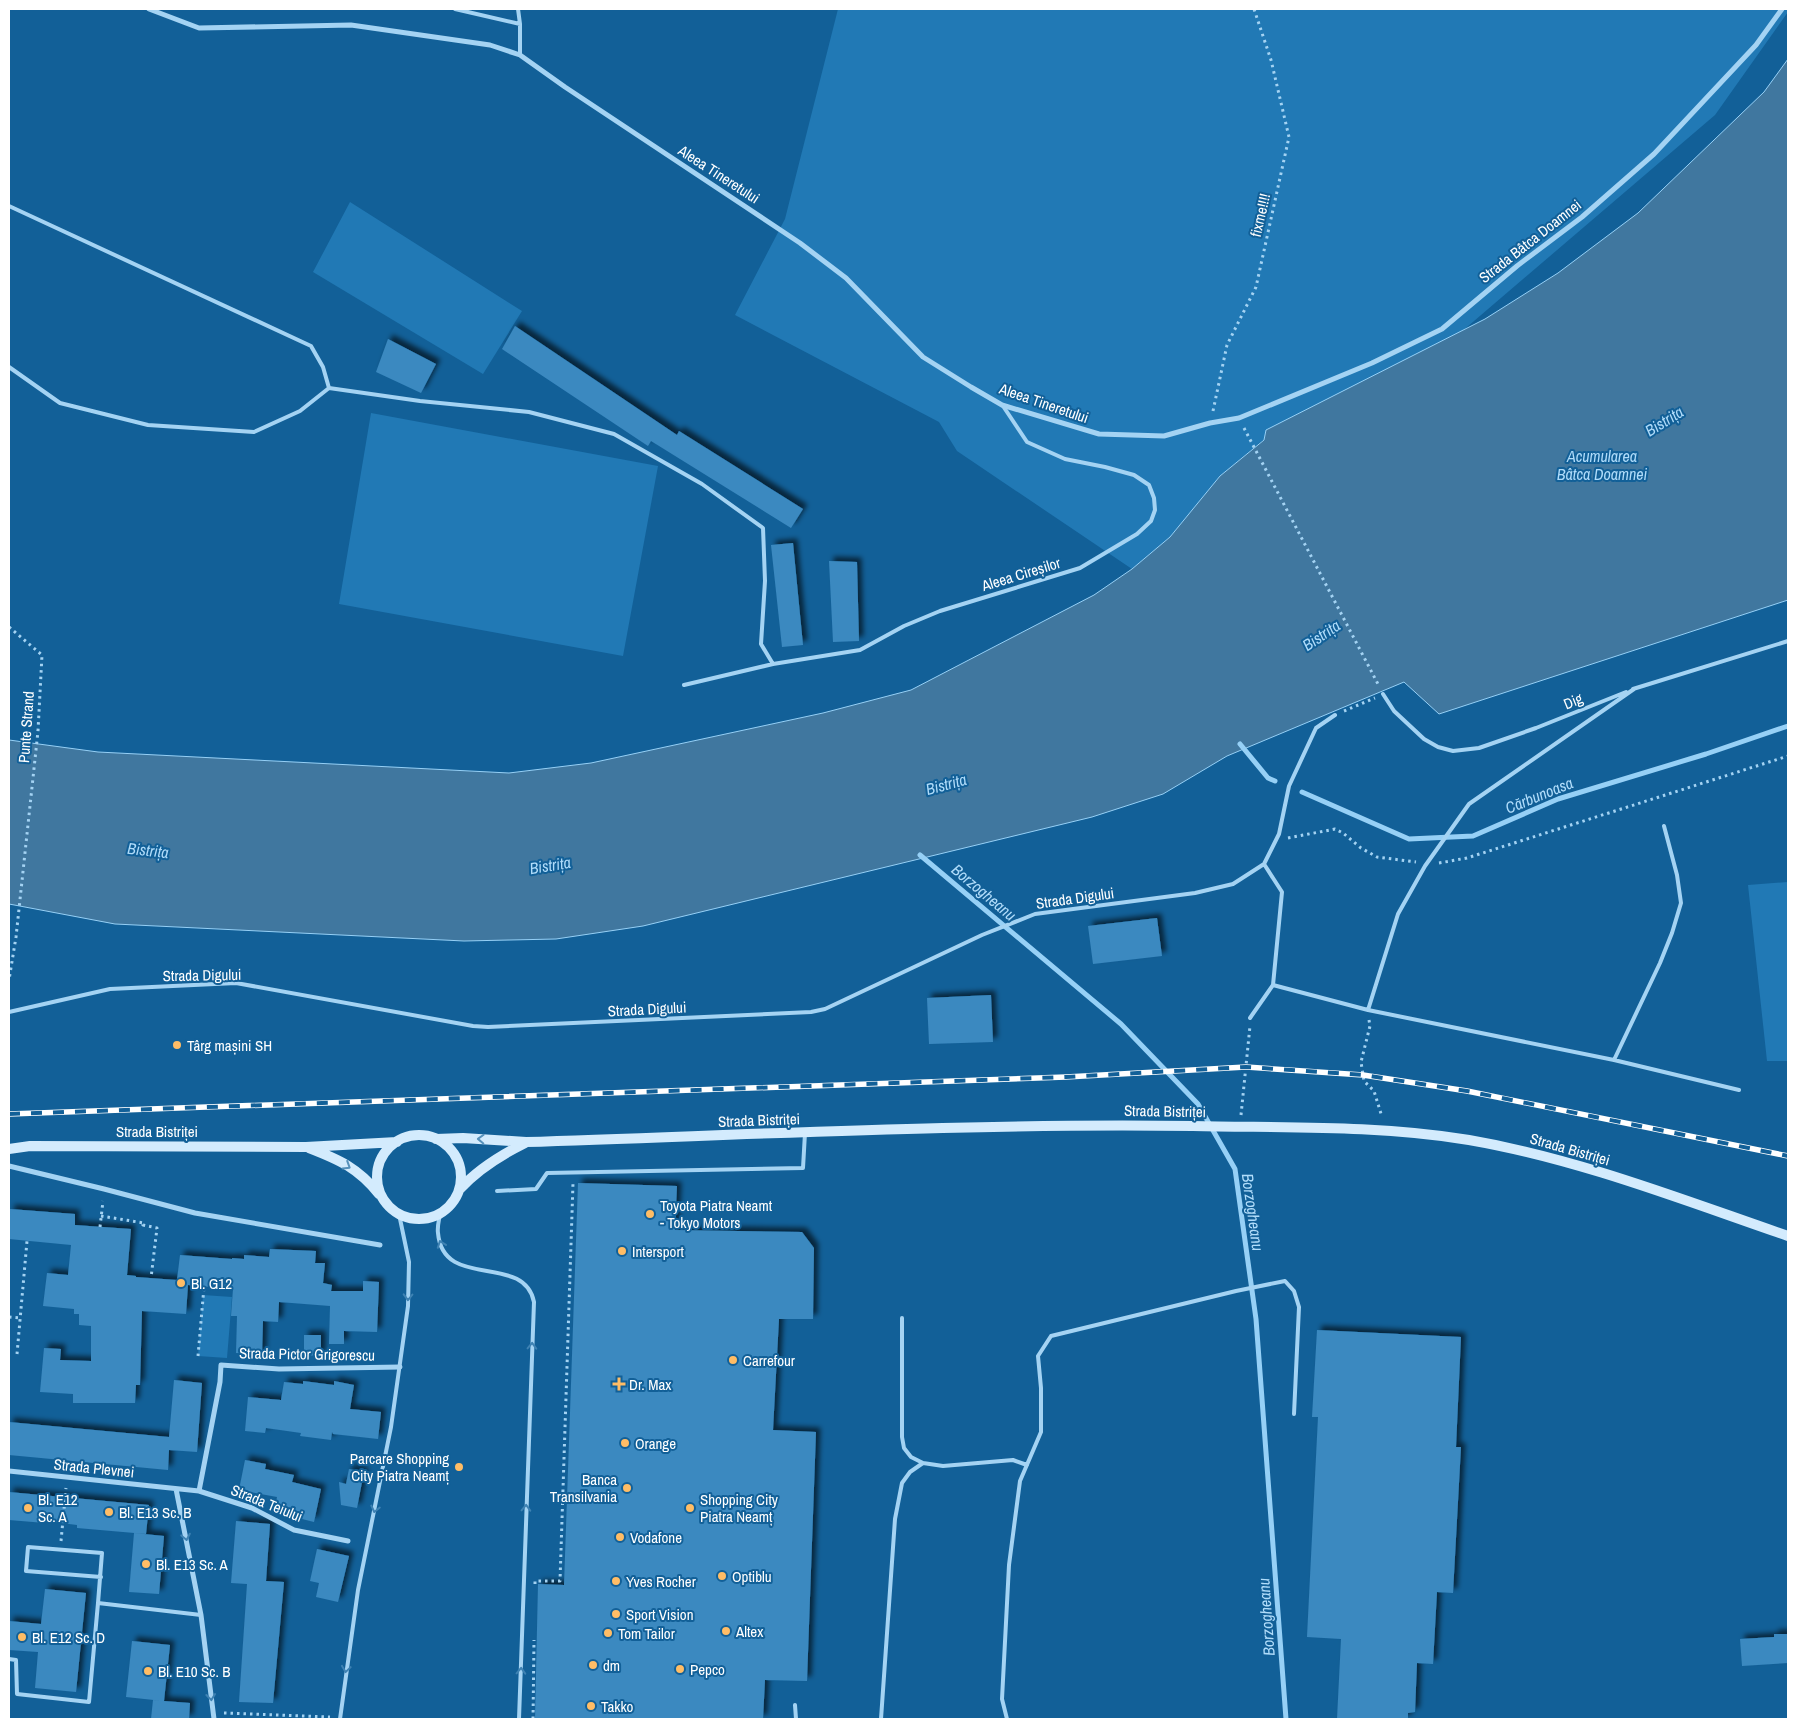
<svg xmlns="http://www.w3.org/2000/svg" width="1797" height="1728" font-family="'Archivo Narrow',sans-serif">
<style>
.green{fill:#2179b5}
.water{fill:#40779f;stroke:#96d0f6}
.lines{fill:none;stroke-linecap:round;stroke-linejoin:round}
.stream{stroke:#96d0f6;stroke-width:5}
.building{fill:#3b89c0;filter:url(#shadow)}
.path{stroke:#a4d3f3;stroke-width:3;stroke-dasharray:2.5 4;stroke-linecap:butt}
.service{stroke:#a4d3f3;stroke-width:4}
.minor{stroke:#a4d3f3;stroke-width:5}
.secondary{stroke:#d3ebfd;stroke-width:10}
.rail-casing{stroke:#fff;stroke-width:5.5}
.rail{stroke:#126098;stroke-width:4;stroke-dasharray:11;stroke-linecap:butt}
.oneway{stroke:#5691bb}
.oneway2{stroke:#3e82b3}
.poi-dot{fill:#ffbd66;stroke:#126098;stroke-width:2}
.labels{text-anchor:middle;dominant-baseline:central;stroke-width:4;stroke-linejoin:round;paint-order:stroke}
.street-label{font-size:15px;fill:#fff;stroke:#126098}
.poi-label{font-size:15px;fill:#fff;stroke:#126098;text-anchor:start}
.water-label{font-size:16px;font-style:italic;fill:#b0dcfa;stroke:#126098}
</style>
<defs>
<filter id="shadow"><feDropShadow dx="4.5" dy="-4.5" stdDeviation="2.5" flood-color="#0009"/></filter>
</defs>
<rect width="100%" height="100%" fill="#126098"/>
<path class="green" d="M838 9H1788V12L1715 115 1453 339 1263 440 1220 476 1170 537 1132 569 957 451 939 422 735 315 785 219Z
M350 202 522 311 483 374 313 272Z
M371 413 658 466 623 656 339 604Z
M1788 882V1061H1767L1748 885Z
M203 1295 232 1297 227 1358 198 1356Z"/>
<path class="water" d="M1788 59V600L1439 714 1404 682 1227 756 1163 794 1092 817 643 926 556 939 464 941 115 924 9 904V740L98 752 509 773 591 763 823 713 911 690 1094 595 1132 569 1170 537 1220 476 1264 440 1266 430 1485 319 1558 273 1638 213 1764 92Z"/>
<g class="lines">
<path class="stream" d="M1240 744 1268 778 1275 781
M1302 792 1409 839 1473 836 1558 799 1706 754 1788 726
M920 855 1121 1024 1198 1104 1235 1169 1256 1319 1286 1719"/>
</g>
<path class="building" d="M515 326 677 435 679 431 803 509 791 528 651 441 648 446 502 349Z
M388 339 436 364 421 393 376 372Z
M793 543 803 645 782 647 771 545Z
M829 561 857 562 859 641 833 642Z
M1157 918 1162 956 1093 964 1088 926Z
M991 995 993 1042 929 1044 927 998Z
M578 1183 677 1186 675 1230 802 1232 814 1248 813 1319H779L773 1430 816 1432 807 1681 765 1680 763 1719H535L538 1584 564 1585Z
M10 1209 75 1214V1225L131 1229 127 1275 136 1276V1277L177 1280 180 1255 232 1259V1258L244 1259V1255L269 1257 270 1249 316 1251 315 1263H325L323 1283 332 1285 331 1291H363V1281L379 1282 377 1332 344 1331V1344H329L330 1306 279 1302 278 1322 263 1321 262 1354 236 1353 237 1316H231L233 1289 188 1285 186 1314 142 1311 140 1385H136L135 1403H73V1394L40 1392 44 1348 61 1349 60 1360 91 1361V1326L79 1325V1314H74V1309L43 1306 47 1273 68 1275 71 1245 9 1239Z
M1317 1330 1461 1337 1456 1447H1461L1453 1593 1437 1592 1433 1664 1417 1663 1415 1712 1408 1713V1719H1337L1341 1639 1307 1637 1318 1417H1312Z
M304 1335H321V1356L304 1355Z
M174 1380 202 1383 197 1452 169 1450 168 1470 9 1455V1422L169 1437Z
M303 1381 334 1385V1381L354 1385 350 1409 381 1412 378 1439 333 1434 332 1432 331 1440 300 1436 301 1433 266 1428 265 1433 245 1431 248 1397 281 1400 284 1382 303 1384Z
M245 1460 266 1464 265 1469 294 1475 292 1482 321 1489 314 1522 274 1512 277 1497 239 1490Z
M349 1469 364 1472 357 1508 341 1505 339 1482 346 1484Z
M9 1492 149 1505 146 1534 77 1528V1525L45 1521V1523L9 1520Z
M236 1521 270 1524 266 1581 284 1582 273 1703 239 1702 247 1584 231 1583Z
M134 1533 164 1536 159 1594 129 1592Z
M317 1549 349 1556 338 1602 316 1597 319 1583 310 1581Z
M45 1589 86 1593 76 1692 35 1688 38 1652 9 1650V1621L41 1624Z
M1774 1634H1788V1663L1742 1666 1740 1639 1774 1637Z
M132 1641 170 1645 164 1701 190 1703 189 1719H151L153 1700 163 1701 126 1697Z"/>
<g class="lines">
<path class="path" d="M1213 411 1227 345 1256 287 1289 137 1271 60 1254 9
M1244 428 1379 686
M9 627 42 655 38 731 16 937 9 980
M1344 711 1375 698
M1288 838 1335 829 1343 833 1361 848 1377 857 1416 862
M1439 863 1467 858 1788 756
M1369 1020 1370 1026 1361 1062 1364 1081 1374 1091 1382 1117
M1241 1115 1250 1026
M101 1216 144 1223 143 1225 157 1228 151 1278
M100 1227 103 1201
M9 1317 20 1318
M17 1354 27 1241
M198 1356 204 1287
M61 1541 66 1488
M535 1584V1581H560L573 1183
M224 1713 330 1717
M533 1719 534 1640"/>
<path class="service" d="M455 9 520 24V55
M518 9 520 24
M9 206 311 346 323 367 329 388 300 411 254 432 148 425 60 403 9 367
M329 388 420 401 529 412 614 434 702 484 763 528 765 581 761 644 773 664
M684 685 773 664 860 650 904 626 940 611 1080 568 1137 534 1151 521 1155 510 1154 498 1149 485 1134 475 1105 467 1065 459 1027 442 1003 406
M1633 689 1788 641
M1383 694 1394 711 1424 739 1438 747 1453 751 1479 748 1536 728 1626 692
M1273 985 1368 1010 1398 914 1425 866 1469 804 1634 689
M1368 1010 1614 1060 1739 1090
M9 1012 110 989 236 983 473 1026 488 1027 811 1012 825 1009 982 935 1035 914 1195 893 1233 884 1264 864
M1250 1018 1273 985 1282 892 1264 864 1279 834 1289 786 1316 728 1335 715
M1614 1060 1660 963 1672 933 1681 903 1677 875 1664 826
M497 1191 536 1189 547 1173 803 1168 805 1133
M440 1214C439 1220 437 1227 438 1233 443 1291 524 1252 534 1302L519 1719
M902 1318V1437L904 1448 911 1457 923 1463 943 1466 1013 1460 1027 1465
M98 1603 102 1553 28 1547 26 1571 101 1577
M9 1659 16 1660 17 1694 89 1702 98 1603 201 1615
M795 1705 796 1719
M340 1719 358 1590 391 1427 408 1306 409 1262 399 1214
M881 1719 895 1519 902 1483 910 1472 923 1463
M1007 1719 1002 1699 1009 1565 1020 1481 1041 1432V1388L1038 1356 1051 1336 1236 1291 1285 1281 1294 1291 1299 1307 1294 1414"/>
<path class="minor" d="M149 9 199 28 351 25 490 45 520 55 565 87 800 243 846 278 923 357 971 387 1002 405 1099 434 1164 436 1210 423 1239 418 1372 363 1442 329 1517 266 1582 217 1654 154 1756 45 1782 9
M9 1166 104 1189 195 1213 380 1245
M9 1471 199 1491 252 1508 294 1530 348 1541
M176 1489 201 1615 214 1719
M199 1491 220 1382 221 1365 279 1369 400 1367"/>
<path class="secondary" d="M377 1177a42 42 0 1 1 84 0a42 42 0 1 1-84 0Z
M436 1139 463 1138 526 1142C748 1135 971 1123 1193 1126 1285 1128 1379 1125 1469 1140 1579 1159 1683 1200 1788 1236
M309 1148C340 1160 358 1168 379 1194
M9 1149 30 1146 306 1147 397 1142
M460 1189C478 1169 501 1155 525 1143"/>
<g class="rail-casing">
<path id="rail" d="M9 1114 1066 1077 1246 1067 1363 1075 1467 1091 1788 1156"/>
</g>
<use href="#rail" class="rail"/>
</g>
<defs><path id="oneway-chevron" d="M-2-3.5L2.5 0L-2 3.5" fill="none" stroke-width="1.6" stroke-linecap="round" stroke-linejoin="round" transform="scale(1.25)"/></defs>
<g class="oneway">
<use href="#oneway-chevron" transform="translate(481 1139) rotate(-178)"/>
<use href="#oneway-chevron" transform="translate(347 1166) rotate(32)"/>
</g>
<g class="oneway2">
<use href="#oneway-chevron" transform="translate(441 1244) rotate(-110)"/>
<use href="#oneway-chevron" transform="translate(408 1297) rotate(91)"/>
<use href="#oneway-chevron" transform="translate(532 1346) rotate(-88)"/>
<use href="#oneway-chevron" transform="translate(526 1508) rotate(-88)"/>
<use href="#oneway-chevron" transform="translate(375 1509) rotate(103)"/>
<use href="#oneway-chevron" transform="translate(186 1537) rotate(79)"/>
<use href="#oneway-chevron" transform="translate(346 1669) rotate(98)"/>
<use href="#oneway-chevron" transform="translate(521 1671) rotate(-88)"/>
<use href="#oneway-chevron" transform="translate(211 1697) rotate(83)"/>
</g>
<g class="poi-dot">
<circle cx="177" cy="1045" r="5"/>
<circle cx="650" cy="1214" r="5"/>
<circle cx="622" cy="1251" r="5"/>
<circle cx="181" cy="1283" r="5"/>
<circle cx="733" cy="1360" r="5"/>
<path d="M616.5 1376.5h5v5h5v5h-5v5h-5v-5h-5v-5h5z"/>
<circle cx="625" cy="1443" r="5"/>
<circle cx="459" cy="1467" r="5"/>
<circle cx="627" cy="1488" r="5"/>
<circle cx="28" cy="1508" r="5"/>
<circle cx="690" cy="1508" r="5"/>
<circle cx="109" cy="1512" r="5"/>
<circle cx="620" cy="1537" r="5"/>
<circle cx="146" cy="1564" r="5"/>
<circle cx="722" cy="1576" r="5"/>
<circle cx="616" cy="1581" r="5"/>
<circle cx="616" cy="1614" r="5"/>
<circle cx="726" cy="1631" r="5"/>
<circle cx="608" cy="1633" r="5"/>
<circle cx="22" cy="1637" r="5"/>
<circle cx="593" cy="1665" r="5"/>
<circle cx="680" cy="1669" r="5"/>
<circle cx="148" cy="1671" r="5"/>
<circle cx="591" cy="1706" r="5"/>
</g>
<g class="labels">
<g class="street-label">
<text transform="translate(719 174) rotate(33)">Aleea Tineretului</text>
<text transform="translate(1260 215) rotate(-77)">fixme!!!!</text>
<text transform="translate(1530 241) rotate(-38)">Strada Bâtca Doamnei</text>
<text transform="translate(1044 403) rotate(19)">Aleea Tineretului</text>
<text transform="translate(1021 574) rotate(-17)">Aleea Cireșilor</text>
<text transform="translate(1573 701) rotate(-22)">Dig</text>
<text transform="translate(26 727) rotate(-86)">Punte Strand</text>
<text transform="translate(1075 898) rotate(-8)">Strada Digului</text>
<text transform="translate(202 975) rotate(-1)">Strada Digului</text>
<text transform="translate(647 1009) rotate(-3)">Strada Digului</text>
<text transform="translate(1165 1111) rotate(1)">Strada Bistriței</text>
<text transform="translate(759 1120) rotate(-2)">Strada Bistriței</text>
<text x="157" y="1131">Strada Bistriței</text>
<text transform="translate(1570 1149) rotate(16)">Strada Bistriței</text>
<text transform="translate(307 1354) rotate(1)">Strada Pictor Grigorescu</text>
<text transform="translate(94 1468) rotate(6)">Strada Plevnei</text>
<text transform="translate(267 1503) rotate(22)">Strada Teiului</text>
</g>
<g class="poi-label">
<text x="187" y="1045">Târg mașini SH</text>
<text x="660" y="1205">Toyota Piatra Neamt<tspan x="660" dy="17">- Tokyo Motors</tspan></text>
<text x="632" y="1251">Intersport</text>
<text x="191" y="1283">Bl. G12</text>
<text x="743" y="1360">Carrefour</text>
<text x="629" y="1384">Dr. Max</text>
<text x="635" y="1443">Orange</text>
<text x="449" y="1458" text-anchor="end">Parcare Shopping<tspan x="449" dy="17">City Piatra Neamț</tspan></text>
<text x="617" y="1479" text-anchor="end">Banca<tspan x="617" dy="17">Transilvania</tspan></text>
<text x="38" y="1499">Bl. E12<tspan x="38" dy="17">Sc. A</tspan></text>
<text x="700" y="1499">Shopping City<tspan x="700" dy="17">Piatra Neamț</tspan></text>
<text x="119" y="1512">Bl. E13 Sc. B</text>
<text x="630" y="1537">Vodafone</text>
<text x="156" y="1564">Bl. E13 Sc. A</text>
<text x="732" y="1576">Optiblu</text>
<text x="626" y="1581">Yves Rocher</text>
<text x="626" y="1614">Sport Vision</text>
<text x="736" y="1631">Altex</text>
<text x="618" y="1633">Tom Tailor</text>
<text x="32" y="1637">Bl. E12 Sc. D</text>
<text x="603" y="1665">dm</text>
<text x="690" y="1669">Pepco</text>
<text x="158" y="1671">Bl. E10 Sc. B</text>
<text x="601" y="1706">Takko</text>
</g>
<g class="water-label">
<text transform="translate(1664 421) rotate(-32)">Bistrița</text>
<text x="1602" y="456">Acumularea<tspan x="1602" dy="18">Bâtca Doamnei</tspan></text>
<text transform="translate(1321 635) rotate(-34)">Bistrița</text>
<text transform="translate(946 784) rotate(-15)">Bistrița</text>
<text transform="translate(1539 795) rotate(-22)">Cărbunoasa</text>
<text transform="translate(148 850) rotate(6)">Bistrița</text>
<text transform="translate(550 865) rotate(-9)">Bistrița</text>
<text transform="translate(984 892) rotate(40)">Borzogheanu</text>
<text transform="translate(1253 1212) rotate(82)">Borzogheanu</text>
<text transform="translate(1266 1617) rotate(-94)">Borzogheanu</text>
</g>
</g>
<rect width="1797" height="1728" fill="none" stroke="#ffffff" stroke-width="20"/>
</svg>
